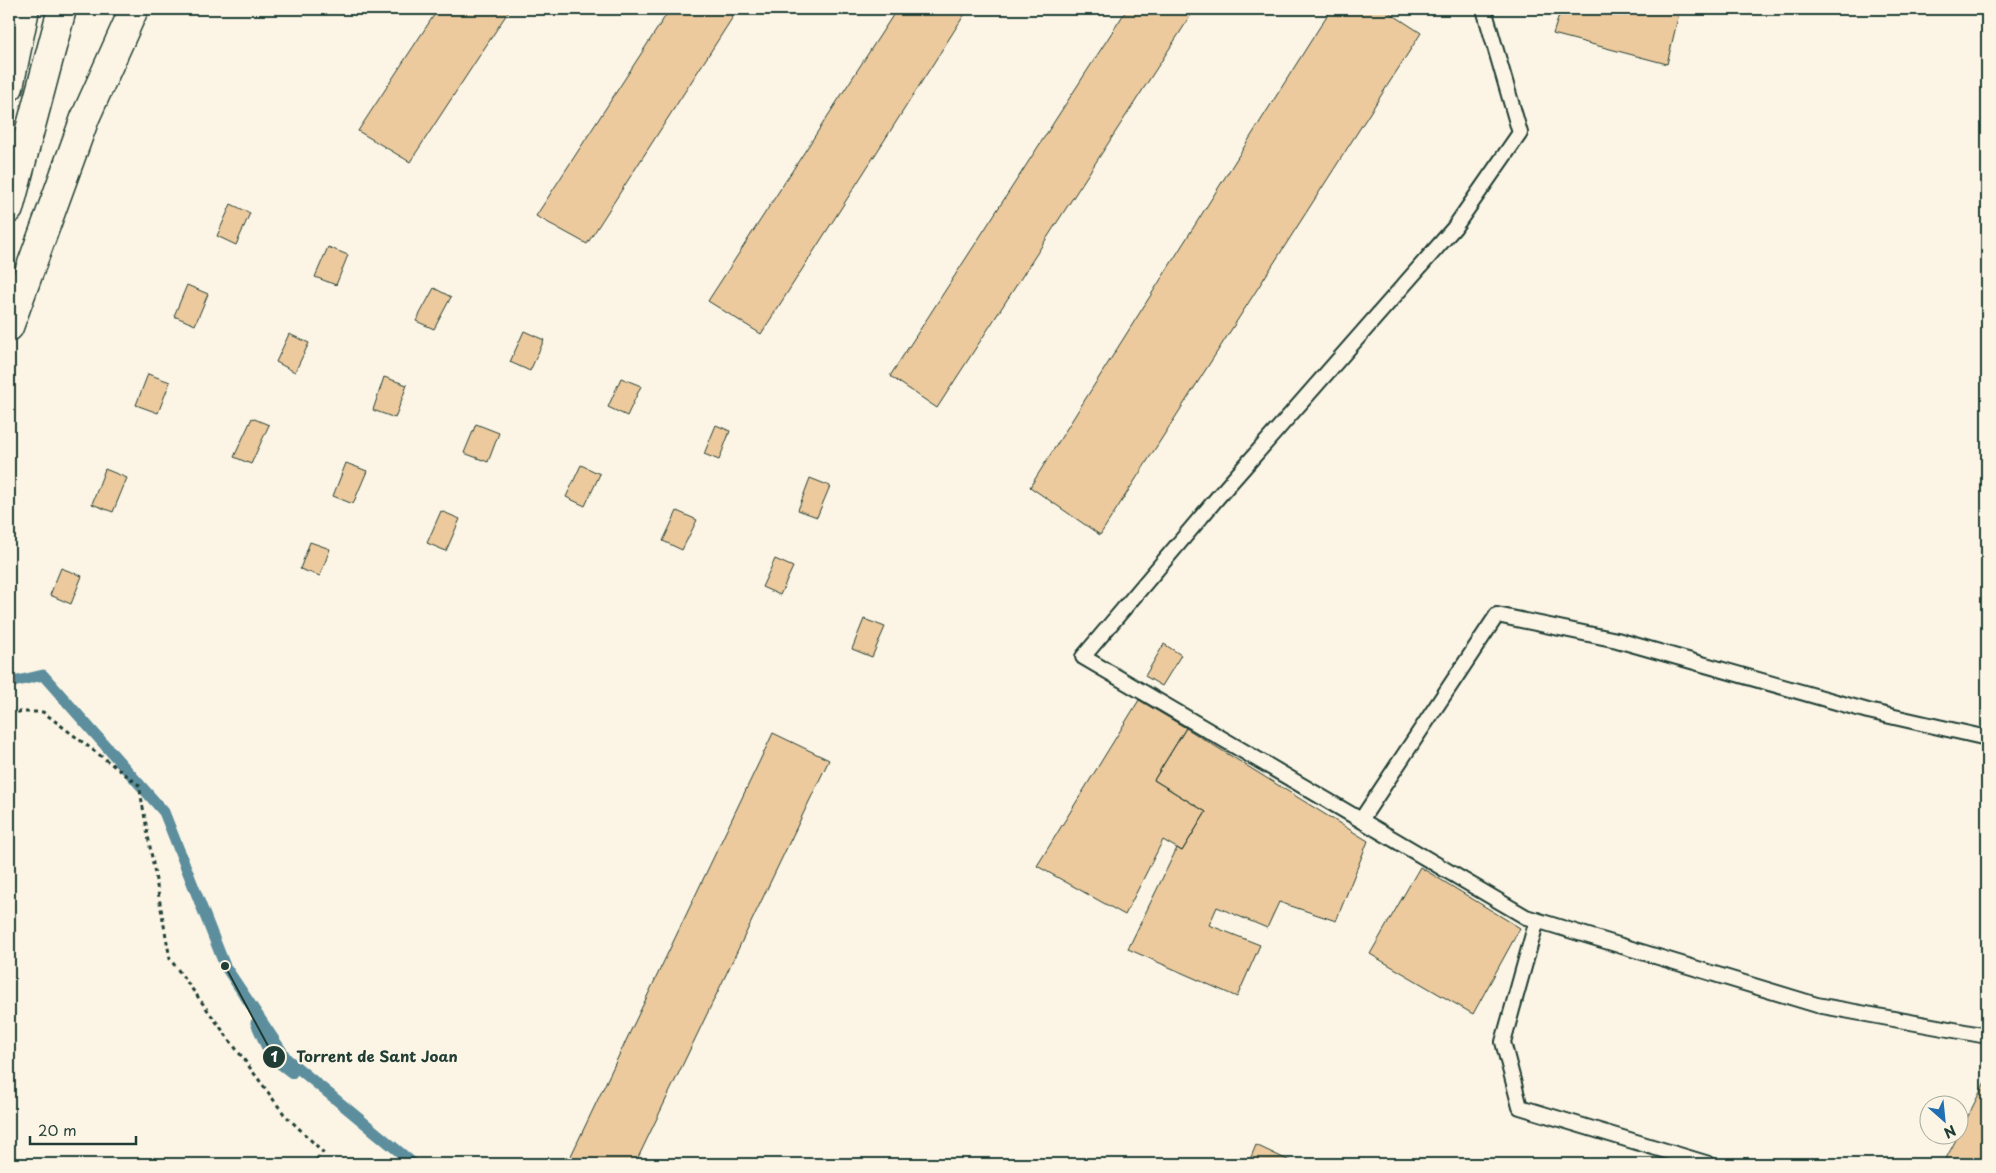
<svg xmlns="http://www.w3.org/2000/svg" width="1996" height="1173" font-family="'Playpen Sans',sans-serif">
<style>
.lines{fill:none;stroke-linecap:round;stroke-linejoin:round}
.stream{stroke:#5b8e9d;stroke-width:11}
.building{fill:#ecca9d;stroke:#1f3d34}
.lane-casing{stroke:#1f3d34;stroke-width:18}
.highway-casing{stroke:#1f3d34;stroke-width:31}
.path{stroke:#1f3d34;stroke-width:3;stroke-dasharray:4 4;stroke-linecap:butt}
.lane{stroke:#fcf5e5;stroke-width:14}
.highway{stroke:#fcf5e5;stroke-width:28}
.leader{fill:none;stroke:#1f3d34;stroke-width:2}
.callout-dot{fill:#1f3d34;stroke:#fcf5e5;stroke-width:2}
.mark-label{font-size:15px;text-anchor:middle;font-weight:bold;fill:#fff}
.callout-label{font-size:15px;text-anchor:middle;font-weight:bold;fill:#1f3d34;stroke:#fcf5e5;stroke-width:4.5;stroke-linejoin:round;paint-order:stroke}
</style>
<rect width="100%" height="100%" fill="#fcf5e5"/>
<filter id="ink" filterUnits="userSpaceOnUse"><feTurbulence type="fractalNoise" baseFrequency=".02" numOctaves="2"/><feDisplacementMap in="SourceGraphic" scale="10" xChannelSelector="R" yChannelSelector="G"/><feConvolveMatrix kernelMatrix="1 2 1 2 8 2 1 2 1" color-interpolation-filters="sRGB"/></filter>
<g filter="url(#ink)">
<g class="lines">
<path class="stream" d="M9 683 43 675 164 812 225 966 287 1059 414 1164
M256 1023 271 1057 292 1073"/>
</g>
<path class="building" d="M438 9H510L410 162 358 131Z
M670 9H738L587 244 536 216Z
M897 9H968L761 334 708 301Z
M1127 9H1195L937 408 890 376Z
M1331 9H1384L1421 33 1100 535 1030 487Z
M1561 9H1680L1667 64 1553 34Z
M231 204 250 213 236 245 217 236Z
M328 247 348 255 336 285 315 277Z
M187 285 208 294 195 325 174 316Z
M434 288 451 297 434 329 416 321Z
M524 331 544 340 530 371 510 362Z
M289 334 309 343 295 372 276 362Z
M148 374 170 382 158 413 136 405Z
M384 377 407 385 395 418 373 410Z
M621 378 641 386 627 416 608 407Z
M252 418 269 425 251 464 234 457Z
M476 424 499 433 488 462 464 453Z
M716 425 730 431 719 460 704 454Z
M346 463 367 471 353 504 333 496Z
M581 465 600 474 585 506 566 497Z
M105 469 127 478 113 512 92 504Z
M810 478 830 486 817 517 798 510Z
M441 511 460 519 446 551 427 543Z
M677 511 697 520 682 550 663 541Z
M310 542 330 549 320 576 300 569Z
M775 559 793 567 780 595 762 587Z
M61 568 82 576 71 604 50 595Z
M864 619 885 627 872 657 852 649Z
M1164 644 1181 655 1162 686 1145 676Z
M1139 700 1186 728 1154 780 1206 812 1182 851 1163 840 1125 915 1037 866Z
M1186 728 1368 841 1336 921 1279 902 1267 928 1217 907 1209 925 1260 945 1237 997 1128 949 1177 848 1182 851 1206 812 1154 780Z
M773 733 829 760 635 1164H567Z
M1420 867 1520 928 1473 1014 1370 954Z
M1987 1078V1164H1943L1958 1136Z
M1256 1145 1296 1164H1248Z"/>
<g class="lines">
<g class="lane-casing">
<path id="lane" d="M1484 9 1520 133 1454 228 1218 497 1083 657 1526 917 1817 1005 1987 1036
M1361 820 1497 615 1617 640 1868 711 1987 738
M1537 920 1503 1042 1520 1107 1709 1164"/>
</g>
<g class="highway-casing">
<path id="highway" d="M9 87 25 9
M9 209 62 9
M9 327 85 118 134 9"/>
</g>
<path class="path" d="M9 712H43L139 785 170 959 284 1114 323 1152 312 1164"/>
<use href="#lane" class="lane"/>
<use href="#highway" class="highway"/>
</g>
</g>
<path class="leader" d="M225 966L274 1057"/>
<g class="callout-dot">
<circle cx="225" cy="966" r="5"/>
<circle cx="274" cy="1057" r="12"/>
</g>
<g class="mark-label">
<text x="274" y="1062">1</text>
</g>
<g class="callout-label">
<text x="377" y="1062">Torrent de Sant Joan</text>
</g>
<rect width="1996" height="1173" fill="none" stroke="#fcf5e5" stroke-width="30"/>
<rect x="15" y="15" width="1966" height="1143" fill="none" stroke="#1f3d34" stroke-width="2" filter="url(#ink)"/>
<g transform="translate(1944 1120) rotate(153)"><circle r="24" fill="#fcf5e5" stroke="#a4ab9e"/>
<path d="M0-4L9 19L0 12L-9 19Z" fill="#1f6fb2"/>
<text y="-8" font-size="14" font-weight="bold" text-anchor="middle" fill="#1f3d34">N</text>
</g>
<path d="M30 1136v8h106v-8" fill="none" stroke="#1f3d34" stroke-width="2.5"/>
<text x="38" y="1136" font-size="15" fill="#1f3d34" stroke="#fcf5e5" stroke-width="4" paint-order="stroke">20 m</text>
</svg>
